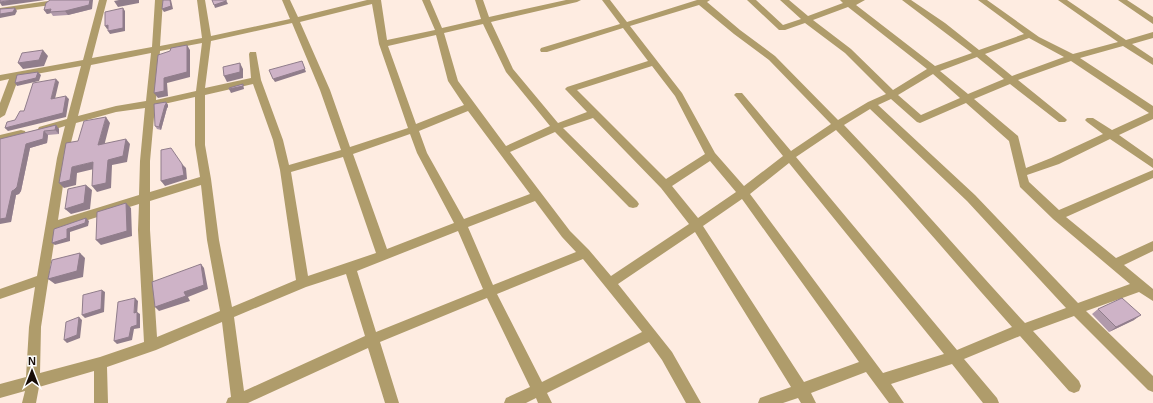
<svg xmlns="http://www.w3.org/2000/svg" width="1153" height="403" font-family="Arial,sans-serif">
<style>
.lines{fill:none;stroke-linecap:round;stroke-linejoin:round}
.minor{fill:#af9c6b;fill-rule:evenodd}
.wall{fill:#b19aab}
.shaded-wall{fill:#907d8b}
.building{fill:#ceb3c7;stroke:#907d8b}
</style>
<rect width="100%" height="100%" fill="#feece1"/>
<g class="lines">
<path class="minor" d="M99 0H107L92 58 152 47 155 0H163L160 46 202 38 197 0H205L211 36 290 19 282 0H290L298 17 367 0H381L387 40 435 30 422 0H430L442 28 481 19 475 0H483L489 17 566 0H581L577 2 491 22 513 69 558 123 587 112 567 91 565 89 567 87 648 61 623 28 547 52H541L540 50 541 48 620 24 602 0H610L627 22 697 0H710L707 2 740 30 775 56 838 120 868 102 886 94 845 53 805 23 785 30H779L747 0H756L783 25 801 19 780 0H789L808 16 843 3 840 0H865L856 5 935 66 972 53 902 0H911L945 23 979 50 1024 34 978 0H987L1039 37 1073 54 1118 42 1058 0H1067L1126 40 1153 32V38L1132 44 1153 58V65L1123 46 1080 58 1153 106V119L1119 135 1153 159V168L1110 139 1059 164 1027 175 1029 182 1059 210 1153 170V178L1066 217 1116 258 1153 241V251L1124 265 1153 289V301L1139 292 1086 311 1153 376V392L1148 390 1074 316 1033 331 1079 381 1081 386 1079 391 1074 393 1069 391 1020 336 964 359 997 398 999 403H983L952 364 891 384 904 403H889L866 372 811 393 816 403H801L798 398 783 403H758L760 398 791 387 695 232 618 284 672 352 701 403H686L662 360 649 342 547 393 552 403H538L536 398 526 403H504L506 398 530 387 487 298 380 342 399 403H385L368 348 248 403H226L228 398 231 397 222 322 156 350 107 367 108 403H94V371L39 387 36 403H22L25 391 0 398V384L26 377 29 327 35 287 0 299V289L37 276 57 158 65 126 43 133 38 129 39 127 67 119 81 66 19 77 5 115 0 118V103L9 79 0 81V75L83 60ZM372 4 379 44 408 128 350 147 330 90 300 22ZM699 5 734 34 769 60 831 124 791 151 742 93H736L734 95 736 97 783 156 744 186 715 153 682 93 630 26ZM848 7 927 69 893 90 851 49 813 20ZM292 23 320 90 341 150 289 165 283 140 261 80 256 52H250L249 54 251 78 205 88 211 41ZM483 24 506 72 550 126 506 146 458 81 444 33ZM436 35 448 81 464 105 416 124 388 46ZM1029 38 1064 57 1012 76 985 54ZM202 43 196 91 156 100 160 51ZM151 53 146 101 116 106 78 116 91 65ZM977 57 1004 79 968 94 940 71ZM1071 61 1149 113 1112 130 1093 118H1087L1085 120 1087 122 1103 134 1051 158 1026 168 1018 136 974 99 1010 84 1059 122H1065L1067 120 1065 118 1018 80ZM652 66 675 96 705 154 666 179 577 90ZM933 74 960 98 921 115 898 95ZM253 84 273 140 280 170 296 280 232 307 219 240 211 179 205 145V95ZM195 97V145L200 177 150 192V161L155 106ZM891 99 917 122 920 123 966 103 1009 141 1020 187 1053 219 1130 284 1078 303 975 195 878 105ZM145 108 140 161 139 195 58 220 67 158 76 123 116 112ZM870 109 967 201 1066 308 1025 323C964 257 906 189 844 125ZM468 111 530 194 464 219 427 153 419 131ZM593 118 661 188 689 224 611 276 589 250 570 231 510 152 555 132 629 207 633 208 637 207 639 204 637 201 563 128ZM836 130C898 194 954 262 1012 327L957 350 796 157ZM410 134 417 153 454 223 387 249 353 154ZM343 157 376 253 308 276 291 172ZM710 161 736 192 698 218 672 186ZM789 163 944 354 883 373 750 194ZM201 185 207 240 220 311 157 337 150 230V201ZM742 199 859 362 804 382 703 226ZM535 201 562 237 576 252 493 285 468 227ZM139 204 138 230 144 342 100 357 40 373 41 327 56 230ZM458 231 483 289 376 332 357 271ZM583 259 642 332 542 382 497 294ZM346 274 365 336 244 391 234 317 306 287Z
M1118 0H1127L1153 17V24Z
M48 1 52 3 51 5 0 12V8Z
M21 130 25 131 26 134 25 137 0 143V135Z"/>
</g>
<path class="wall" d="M92 9 68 15 53 16 51 13 47 14 44 10Z
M166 102 168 105V107L167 108 161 130 157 129 155 126Z
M56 125 59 129V134L48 135 47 143 30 148 21 191 19 194 16 195 11 222 0 139Z
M1098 309 1134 320 1109 332 1092 314Z"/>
<path class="shaded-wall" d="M13 0H45L2 6 0 3V2Z
M90 0H93L92 9 68 15 65 11Z
M119 0H139V3L118 7 114 1Z
M170 0H171L173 9 164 12 162 9Z
M226 0 228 4 215 8 214 5Z
M15 8 17 11 15 15 0 18V14Z
M123 8 125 11V31L110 34 108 31Z
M51 9 50 12 51 13 47 14 44 10Z
M108 25 110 28 107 29 105 26Z
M187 45 190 50V77L167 83 168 96 158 98 154 93 164 78Z
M43 50 48 56 44 66 23 69 18 63Z
M302 61 306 72 275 82 273 79Z
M240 63 243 69V78L227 82 224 76Z
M38 72 41 75 39 81 17 86 15 83Z
M56 79 59 82 54 103 51 99Z
M243 84 244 89 231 93 229 89Z
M66 96 69 99 66 117 8 131 5 128Z
M166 102 168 105V107L167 108 161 130 159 127 165 105Z
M106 117 110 123 103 150 98 145Z
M56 125 59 129V134L55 130Z
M44 131 48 135 47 143 30 148 21 191 19 194 16 195 11 222 0 224V219L12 191 26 144Z
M126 139 130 144 127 162 112 165 111 188 97 192 92 186 108 160Z
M93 162 98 168 77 173 76 185 64 188 59 183 72 167Z
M182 164 186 168 187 179 165 186 161 181Z
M86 185 92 190 90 209 71 214 65 209Z
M126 203 131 208 132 236 101 245 96 240Z
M86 218 89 221 88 226 70 232V241L55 245 52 243 67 229Z
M80 253 85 258 83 277 55 284 48 279Z
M201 264 204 268 208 289 188 297 190 301 159 311 155 307Z
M102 290 105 292 104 312 85 318 82 315Z
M135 298 138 301 137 316 134 313Z
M137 312 140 314V328L134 329 132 340 117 344 114 341 131 327Z
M1141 315 1134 320 1109 332 1116 327Z
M79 317 82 320 80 338 67 343 64 340Z"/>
<path class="building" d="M0 0H13L0 2Z
M50 0H90L89 5 65 11 50 12 51 9 44 10 46 3Z
M163 0H170L171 6 162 9Z
M212 0H226V1L214 5Z
M15 8 13 12 0 14V9Z
M123 8V28L108 31V25L105 26V12Z
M187 45V72L164 78V91L154 93 158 55 170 51 171 48Z
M43 50 39 60 18 63 22 53Z
M302 61 305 69 273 79 269 70Z
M240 63V72L224 76 223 67Z
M38 72 36 78 15 83 17 75Z
M56 79 51 99 66 96 63 113 5 128 7 122 15 120 20 111H24L33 83Z
M243 84V86L229 89V88Z
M166 102V104L165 105 159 127 155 126 154 104Z
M106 117 98 145 126 139 123 156 108 160 106 183 92 186 93 162 72 167 70 180 59 183 66 143 78 141 84 121Z
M56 125 55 130 44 131 43 139 26 144 17 187 14 190 12 191 6 218 0 219V139Z
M171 148 182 164 184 175 161 181V150Z
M86 185 84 203 65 209 68 189Z
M126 203 127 231 96 240 97 212Z
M86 218 85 223 67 229V238L52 243 54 229Z
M80 253 77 271 48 279 52 260Z
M201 264 204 285 184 292 186 296 155 307 152 282Z
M102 290 101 309 82 315 83 295Z
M135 298 134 313 137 312V325L131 327 129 337 114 341 118 302Z
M1122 298 1141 315 1116 327 1098 309Z
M79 317 77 335 64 340 66 322Z"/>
<g transform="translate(32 371)" stroke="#ffffff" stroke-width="3" paint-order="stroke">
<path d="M0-3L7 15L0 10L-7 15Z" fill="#160c07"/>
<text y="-6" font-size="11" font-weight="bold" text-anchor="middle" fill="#160c07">N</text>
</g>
</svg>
